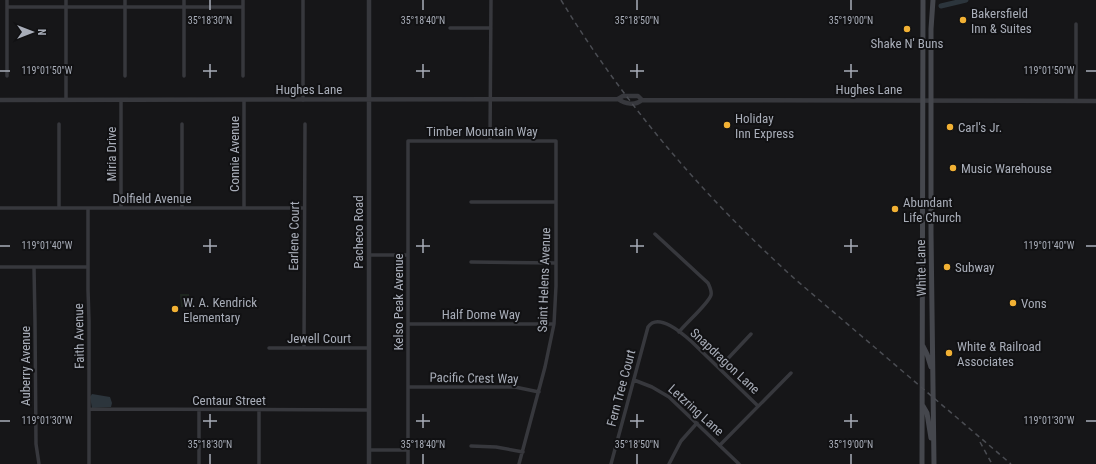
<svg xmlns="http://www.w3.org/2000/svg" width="1096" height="464" font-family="'Roboto Condensed',sans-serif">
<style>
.green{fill:#1e261f}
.water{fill:#2c353c}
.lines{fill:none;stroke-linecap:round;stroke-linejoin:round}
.canal{stroke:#2c353c;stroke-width:5}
.minor{stroke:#37383d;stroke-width:3.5}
.tertiary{stroke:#37383d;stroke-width:4.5}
.secondary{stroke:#45474d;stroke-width:5}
.rail{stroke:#4a4c52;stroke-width:1.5;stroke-dasharray:5 4;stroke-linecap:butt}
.ticks{fill:none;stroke:#a8adb8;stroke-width:1.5}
.poi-dot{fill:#f2b134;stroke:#111113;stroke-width:1.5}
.labels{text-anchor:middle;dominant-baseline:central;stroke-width:4;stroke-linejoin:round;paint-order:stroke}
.poi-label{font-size:13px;fill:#a8adb8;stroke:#111113;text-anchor:start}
.street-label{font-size:13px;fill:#a8adb8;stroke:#111113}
.ticks-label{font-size:10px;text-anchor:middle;fill:#a8adb8;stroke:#111113;stroke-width:4;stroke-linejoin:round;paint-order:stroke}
</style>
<rect width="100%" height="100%" fill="#161618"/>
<path class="green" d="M180 294H189V307H181Z"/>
<path class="water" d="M92 394 110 397 112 403 111 407 92 408 90 397Z"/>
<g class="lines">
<path class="canal" d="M941 6 966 0"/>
<path class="minor" d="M7 0V76
M125 0V76
M303 0V100
M7 7H243
M1076 24V101
M450 28H491
M184 76V0
M243 76V0
M66 100V0
M121 100V208
M244 100V208
M490 141 491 0
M471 202H556
M0 208H304
M59 208V124
M88 208V290L89 321V464
M182 208V124
M655 234 708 283C710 287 712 291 711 295 709 303 686 323 679 332
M369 255H408
M471 262 556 263
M0 267H88
M34 267 35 322 36 444 39 464
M408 324H554
M269 348H369
M304 348 305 124
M719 368 751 334
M634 380 652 387 669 397 739 464
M408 387H515L539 392
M89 409 369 410
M720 445 791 373
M471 446 496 447 523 452
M369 450H408
M199 464V410
M259 464V410
M408 464V141H556V286L554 324 545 367 519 464
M611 464 648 327C658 312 682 333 692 342L758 406
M669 464 681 441 697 423"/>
<path class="tertiary" d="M618 99C625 104 635 106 642 100L1096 101
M0 100 618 99 623 96H638L642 100
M369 464V0"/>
<path class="secondary" d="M933 0 931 29V233L934 464
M923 346 927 354 931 367
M923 406 927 413 931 438
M922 464 923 0"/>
<path class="rail" d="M561 0C625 105 705 198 796 280L1011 464
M980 442 992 464"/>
</g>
<path class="ticks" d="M210 0V10M423 0V10M637 0V10M851 0V10M210 64V78M423 64V78M637 64V78M851 64V78M0 71H10M203 71H217M416 71H430M630 71H644M844 71H858M1086 71H1096M210 239V253M423 239V253M637 239V253M851 239V253M0 246H10M203 246H217M416 246H430M630 246H644M844 246H858M1086 246H1096M210 414V428M423 414V428M637 414V428M851 414V428M0 421H10M203 421H217M416 421H430M630 421H644M844 421H858M1086 421H1096M210 454V464M423 454V464M637 454V464M851 454V464"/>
<g class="poi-dot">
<circle cx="963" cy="20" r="4"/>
<circle cx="907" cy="29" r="4"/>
<circle cx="727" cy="125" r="4"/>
<circle cx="950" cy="127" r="4"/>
<circle cx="953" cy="168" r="4"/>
<circle cx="895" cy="209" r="4"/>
<circle cx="947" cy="267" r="4"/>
<circle cx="1013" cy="303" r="4"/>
<circle cx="175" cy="309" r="4"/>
<circle cx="949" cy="353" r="4"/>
</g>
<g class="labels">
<g class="poi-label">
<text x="971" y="13">Bakersfield<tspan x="971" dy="15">Inn &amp; Suites</tspan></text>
<text x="907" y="43" text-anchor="middle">Shake N' Buns</text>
<text x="735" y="118">Holiday<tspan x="735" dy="15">Inn Express</tspan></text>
<text x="958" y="127">Carl's Jr.</text>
<text x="961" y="168">Music Warehouse</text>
<text x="903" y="202">Abundant<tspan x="903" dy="15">Life Church</tspan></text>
<text x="955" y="267">Subway</text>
<text x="183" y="302">W. A. Kendrick<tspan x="183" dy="15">Elementary</tspan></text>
<text x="1021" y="303">Vons</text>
<text x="957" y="346">White &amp; Railroad<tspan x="957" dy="15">Associates</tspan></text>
</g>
<g class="street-label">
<text x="309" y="89">Hughes Lane</text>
<text x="869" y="89">Hughes Lane</text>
<text x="482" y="131">Timber Mountain Way</text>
<text transform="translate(111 154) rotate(-90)">Miria Drive</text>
<text transform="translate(234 154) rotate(-90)">Connie Avenue</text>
<text x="152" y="198">Dolfield Avenue</text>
<text transform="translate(358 232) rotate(-90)">Pacheco Road</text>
<text transform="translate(294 236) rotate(-89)">Earlene Court</text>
<text transform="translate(921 268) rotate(-91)">White Lane</text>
<text transform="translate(544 280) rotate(-88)">Saint Helens Avenue</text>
<text transform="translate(398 302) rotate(-90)">Kelso Peak Avenue</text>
<text x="481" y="314">Half Dome Way</text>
<text transform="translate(79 336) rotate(-91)">Faith Avenue</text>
<text x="319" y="338">Jewell Court</text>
<text transform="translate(725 361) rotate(43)">Snapdragon Lane</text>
<text transform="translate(25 366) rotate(-90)">Auberry Avenue</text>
<text transform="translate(474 378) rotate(1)">Pacific Crest Way</text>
<text transform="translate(621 388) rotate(-75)">Fern Tree Court</text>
<text x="229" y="400">Centaur Street</text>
<text transform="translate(696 410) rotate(42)">Letzring Lane</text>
</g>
</g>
<g class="ticks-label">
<text x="210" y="24">35°18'30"N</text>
<text x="423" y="24">35°18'40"N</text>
<text x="637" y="24">35°18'50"N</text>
<text x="851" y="24">35°19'00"N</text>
<text x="1049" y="74">119°01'50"W</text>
<text x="47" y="74">119°01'50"W</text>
<text x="1049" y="249">119°01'40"W</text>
<text x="47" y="249">119°01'40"W</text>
<text x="1049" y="424">119°01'30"W</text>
<text x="47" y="424">119°01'30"W</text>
<text x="210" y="448">35°18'30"N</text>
<text x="423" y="448">35°18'40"N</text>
<text x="637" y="448">35°18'50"N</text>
<text x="851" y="448">35°19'00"N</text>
</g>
<g transform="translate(32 32) rotate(90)" stroke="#111113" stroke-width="3" paint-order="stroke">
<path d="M0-3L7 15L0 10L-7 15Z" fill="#a8adb8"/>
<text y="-6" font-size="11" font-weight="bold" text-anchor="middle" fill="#a8adb8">N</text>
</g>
</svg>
